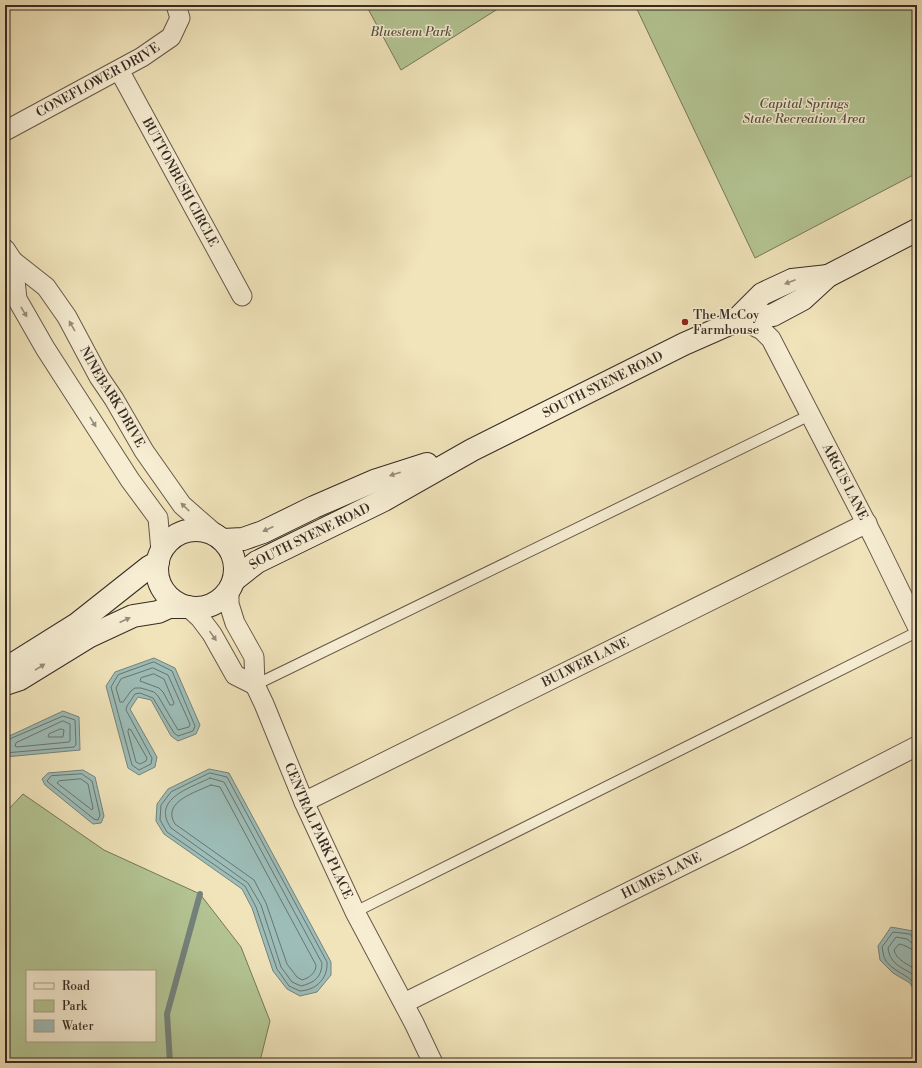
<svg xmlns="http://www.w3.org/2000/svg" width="922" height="1068" font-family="'Libre Bodoni',serif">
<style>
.green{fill:#b4c594;stroke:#76785c;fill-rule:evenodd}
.water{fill:#9dbdb8;stroke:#74837d}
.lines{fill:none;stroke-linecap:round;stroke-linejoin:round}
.shore{stroke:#6a746e;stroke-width:1}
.stream{stroke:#74837d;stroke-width:6}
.lane-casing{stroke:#66594a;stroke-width:12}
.street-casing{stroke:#66594a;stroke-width:21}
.secondary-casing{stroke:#372b24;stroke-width:24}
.lane{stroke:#f6edd3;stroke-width:10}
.street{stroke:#f6edd3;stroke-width:19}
.secondary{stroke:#f6edd3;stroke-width:22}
.oneway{fill:#968c7c}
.poi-dot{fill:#8f2418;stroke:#f6edd3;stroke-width:1.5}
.labels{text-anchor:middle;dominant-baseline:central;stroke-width:3;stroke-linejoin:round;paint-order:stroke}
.park-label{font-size:13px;font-style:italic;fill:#565240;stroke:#f6edd3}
.street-label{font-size:13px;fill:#372b24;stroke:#f6edd3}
.poi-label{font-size:13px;fill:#372b24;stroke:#f6edd3;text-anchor:start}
</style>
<rect width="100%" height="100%" fill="#f1e4bb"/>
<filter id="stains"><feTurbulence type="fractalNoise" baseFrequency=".005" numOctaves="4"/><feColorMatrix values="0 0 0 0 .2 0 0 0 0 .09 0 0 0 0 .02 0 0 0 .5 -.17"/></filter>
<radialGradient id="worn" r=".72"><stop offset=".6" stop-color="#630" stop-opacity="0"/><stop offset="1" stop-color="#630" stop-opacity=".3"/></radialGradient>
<path class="green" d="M366 5H504L401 70Z
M635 5H917V173L755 258Z
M23 794 104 850 200 894 241 947 270 1021 261 1057 257 1063H5V813ZM27 971H155V1041H27Z"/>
<path class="water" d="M154 658 175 668 200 725 196 734 178 741 171 736 151 700 138 697 130 709 157 757 155 767 139 775 128 768 106 686 115 672Z
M63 711 79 717 80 750 5 757V738Z
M209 769 229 773 331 962V975L317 992 300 996 287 989 273 971 252 908 242 889 164 834 156 821 157 804 168 789Z
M83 770 95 777 104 816 101 823 93 824 45 785 42 779 48 773Z
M891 927 913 931 917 937V995L910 983 893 973 880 960 878 946Z"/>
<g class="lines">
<path class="shore" d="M154 662 172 671 195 726 193 731 178 736 174 733 153 698 140 693 135 694 127 706 126 710 152 758 151 764 139 770 132 765 111 687 118 675Z
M153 668 168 675 190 724 189 727 178 730 158 696 154 692 141 688H135L131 691 123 702H120L116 688 121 679Z
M154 674 164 679 174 703 173 705H170L163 692 159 688 140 681 141 678Z
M63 721 70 724V741L69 742 17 747 15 746 16 743Z
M61 729 64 730 63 737H48L49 734Z
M129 729 131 730 147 758 146 761 140 764 136 762 128 732Z
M5 741 63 716 75 720 76 745 74 747 5 753
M210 773 227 777 327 962C328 979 316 990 300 991L289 986 277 969 256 907 245 886 167 832 160 820 161 805 171 792Z
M82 774 92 781 100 815 98 820 94 819 49 783 47 781 51 776Z
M210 778 224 782 322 963C322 977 314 983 301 986L292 982 281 967 261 905 248 883 171 828C151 799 190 788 210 778Z
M81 779 88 784 93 808 92 810 57 783 59 781Z
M211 785 220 787 316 965C316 973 309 978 302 980L297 977 287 964 266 903 254 880 175 824C161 802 196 792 211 785Z
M917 939 913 938 910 934 893 932 882 947C883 950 883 954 884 957 889 971 910 974 917 987
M917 944 912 943 907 939 896 937 888 948C890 966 905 968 917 977
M917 950C910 950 906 945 899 944L894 950C896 960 909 965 917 970"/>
<path class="stream" d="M170 1063 167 1014 200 894"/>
<g class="lane-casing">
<path id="lane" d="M255 685 810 415
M355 912 917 632"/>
</g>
<g class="street-casing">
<g id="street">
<path id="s1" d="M119 70 242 296"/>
<path id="s2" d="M5 131 142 57 171 37 180 18 176 5"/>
<path id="s3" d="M5 249 13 261 46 287 67 317 99 377 114 399 144 451 182 505 214 533"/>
<path d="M13 261 17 299 45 348 130 480 158 518 161 551"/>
<path id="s4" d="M742 320 762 330 771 339 875 540 917 626"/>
<path id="s5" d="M229 591V604L235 623 254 657 255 685 264 704 304 802 355 912 414 1023 433 1063"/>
<path d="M188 607 200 618 212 634 235 675 255 685"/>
<path id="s6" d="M304 802 867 523"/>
<path id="s7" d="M404 1003 740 837 917 746"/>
</g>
</g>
<g class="secondary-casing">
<g id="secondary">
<path d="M734 322 773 315 803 299 828 276 917 230"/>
<circle cx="196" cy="569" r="39"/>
<path d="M223 540 243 539 263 532 314 507 374 481 427 464"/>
<path id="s8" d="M234 580 257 562 384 500 472 450 684 344 734 322 762 294 792 280 828 276"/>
<path d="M5 669 77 624 149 567 158 562"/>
<path d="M5 684 20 679 90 636 133 616 158 612 169 607H188"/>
</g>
</g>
<use href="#lane" class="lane"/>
<use href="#street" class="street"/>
<use href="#secondary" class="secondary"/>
</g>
<defs><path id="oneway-solid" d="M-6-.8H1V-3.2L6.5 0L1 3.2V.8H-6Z"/></defs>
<g class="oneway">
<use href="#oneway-solid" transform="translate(790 282) rotate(159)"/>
<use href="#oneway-solid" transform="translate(24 312) rotate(59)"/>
<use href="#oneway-solid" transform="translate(72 326) rotate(-120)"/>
<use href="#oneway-solid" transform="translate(93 422) rotate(58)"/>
<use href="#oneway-solid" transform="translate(395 474) rotate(163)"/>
<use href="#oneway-solid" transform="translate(185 507) rotate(-136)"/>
<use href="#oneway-solid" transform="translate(268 529) rotate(155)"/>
<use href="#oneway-solid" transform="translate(125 620) rotate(-25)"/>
<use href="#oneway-solid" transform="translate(213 636) rotate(55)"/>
<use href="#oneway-solid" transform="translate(40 667) rotate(-32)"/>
</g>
<circle class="poi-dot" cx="685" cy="322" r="4"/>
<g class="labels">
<g class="park-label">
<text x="411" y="32">Bluestem Park</text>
<text x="804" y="104">Capital Springs<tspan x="804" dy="15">State Recreation Area</tspan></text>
</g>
<g class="street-label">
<text stroke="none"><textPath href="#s2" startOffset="106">CONEFLOWER DRIVE</textPath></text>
<text stroke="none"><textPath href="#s1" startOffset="128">BUTTONBUSH CIRCLE</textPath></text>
<text stroke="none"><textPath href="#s8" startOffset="418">SOUTH SYENE ROAD</textPath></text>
<text stroke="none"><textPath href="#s3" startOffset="185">NINEBARK DRIVE</textPath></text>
<text stroke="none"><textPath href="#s4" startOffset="196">ARGUS LANE</textPath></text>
<text stroke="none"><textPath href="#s8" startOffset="88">SOUTH SYENE ROAD</textPath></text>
<text stroke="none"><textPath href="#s6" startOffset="314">BULWER LANE</textPath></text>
<text stroke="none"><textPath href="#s5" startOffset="259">CENTRAL PARK PLACE</textPath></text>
<text stroke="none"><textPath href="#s7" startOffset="287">HUMES LANE</textPath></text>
</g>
<g class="poi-label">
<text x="693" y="315">The McCoy<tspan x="693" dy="15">Farmhouse</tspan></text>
</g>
</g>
<rect width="922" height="1068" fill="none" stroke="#f1e4bb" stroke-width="20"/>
<rect x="6" y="6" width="910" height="1056" fill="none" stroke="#372b24" stroke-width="2"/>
<rect x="10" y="10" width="902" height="1048" fill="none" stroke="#372b24"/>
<rect x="26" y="970" width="130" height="72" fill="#f6edd3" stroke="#aa9f8d"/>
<rect x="34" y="983" width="20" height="6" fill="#f6edd3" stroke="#aa9f8d"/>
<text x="62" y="990" font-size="12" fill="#372b24">Road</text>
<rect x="34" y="1000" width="20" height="12" fill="#b4c594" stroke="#aa9f8d"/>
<text x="62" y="1010" font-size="12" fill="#372b24">Park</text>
<rect x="34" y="1020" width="20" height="12" fill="#9dbdb8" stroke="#aa9f8d"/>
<text x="62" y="1030" font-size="12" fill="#372b24">Water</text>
<rect width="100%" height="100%" filter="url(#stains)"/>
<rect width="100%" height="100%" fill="url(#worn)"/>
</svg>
